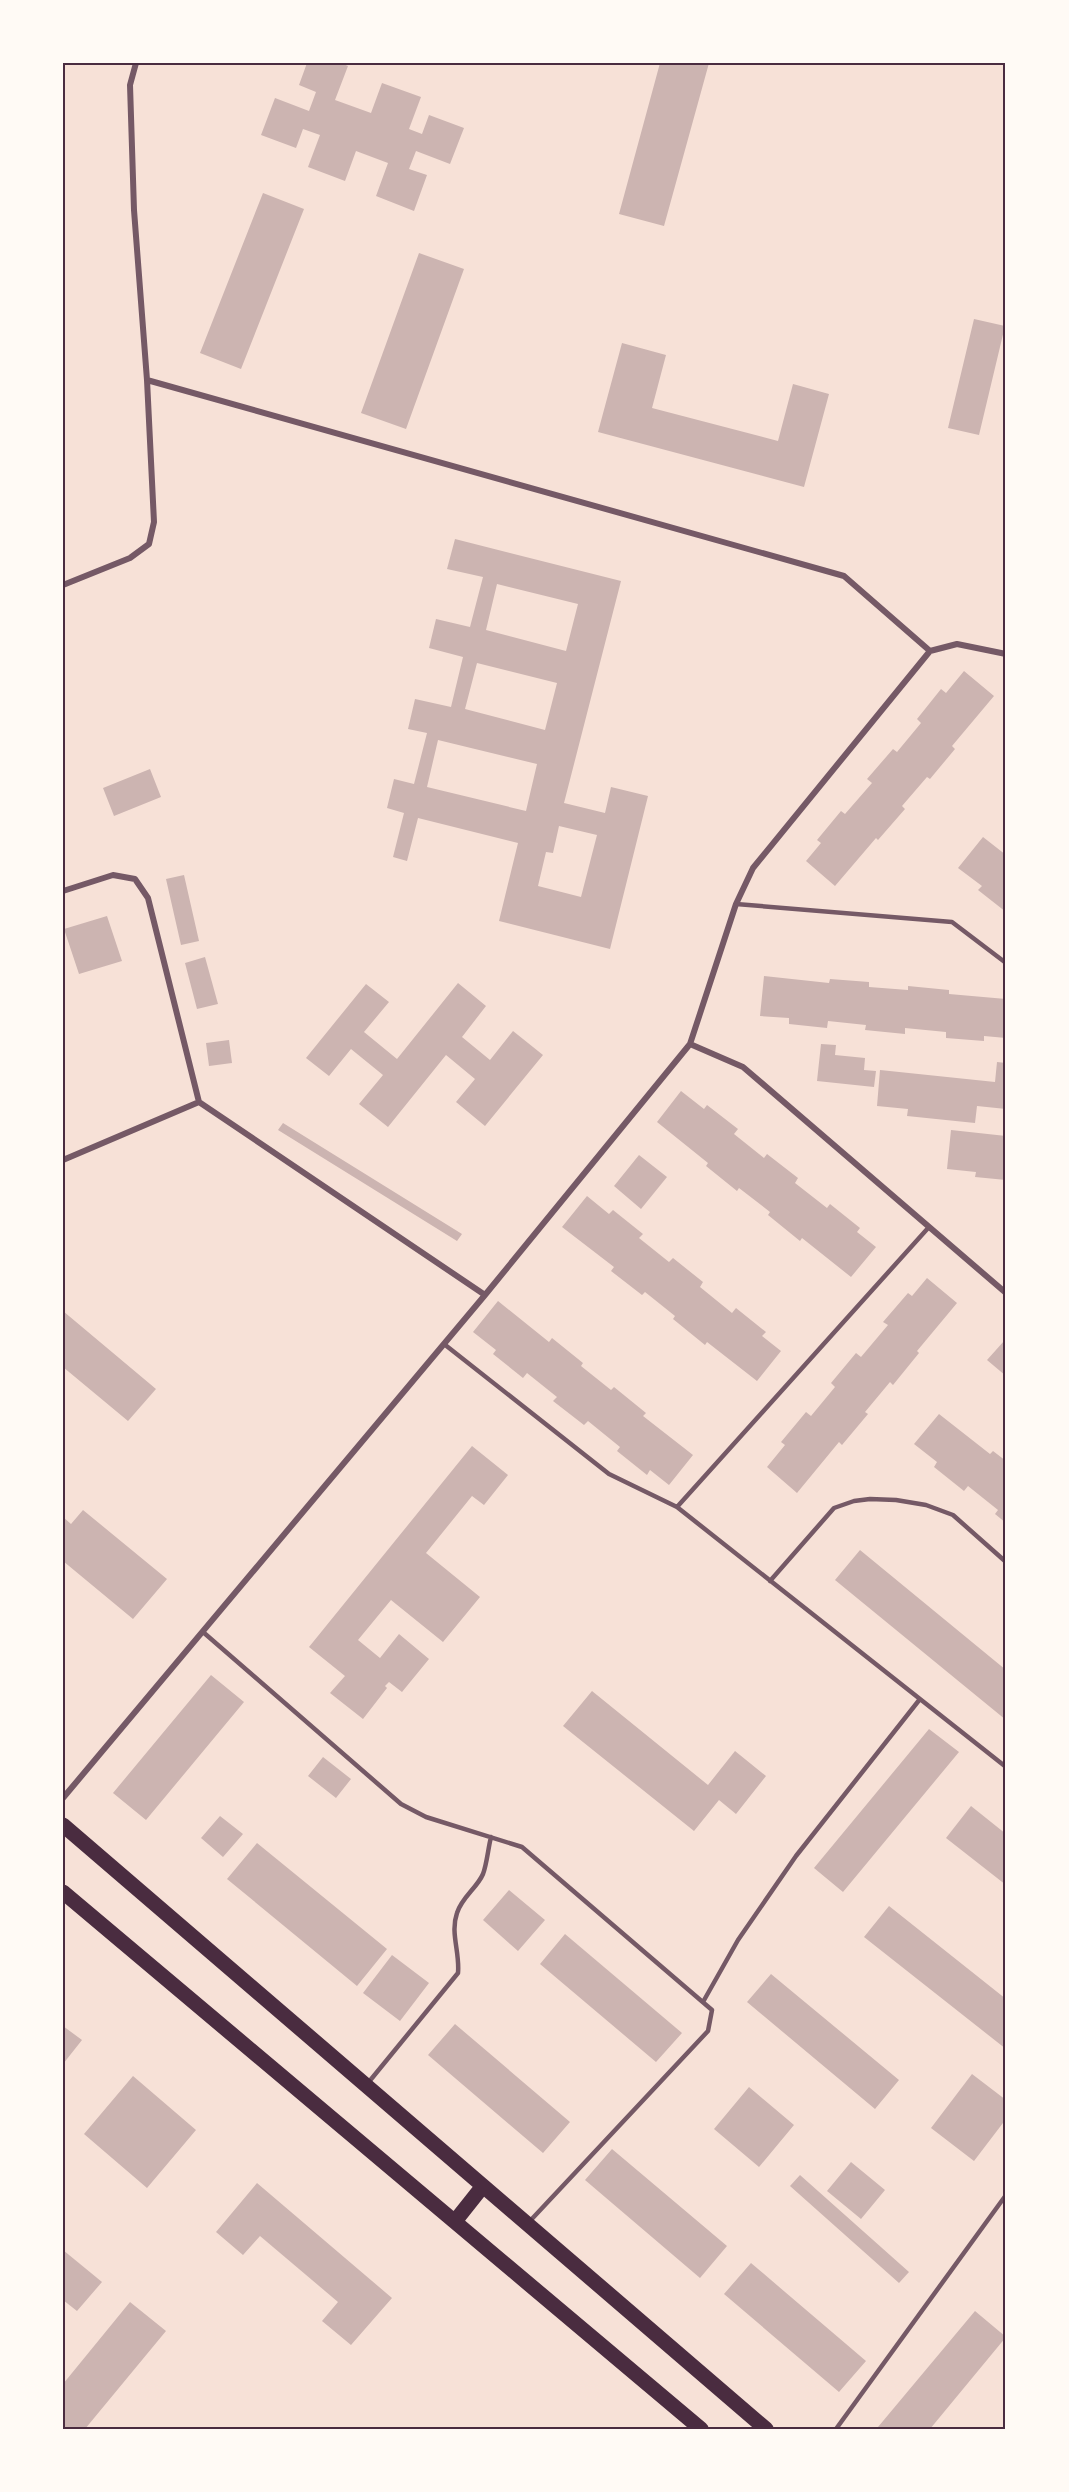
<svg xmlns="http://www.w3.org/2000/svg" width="1069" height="2492" font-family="'Golos Text',sans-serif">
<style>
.building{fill:#ccb4b1;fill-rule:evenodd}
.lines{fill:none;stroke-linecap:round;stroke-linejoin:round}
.service{stroke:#755966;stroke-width:4.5}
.minor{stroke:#755966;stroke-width:6}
.primary{stroke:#4a2c40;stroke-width:15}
.neatline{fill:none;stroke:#4a2c40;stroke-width:2}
</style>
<rect width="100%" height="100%" fill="#f7e1d7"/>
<path class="building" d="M307 63H341L348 66 335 100 371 113 382 83 421 97 409 129 422 134 429 115 464 128 450 164 416 151 409 169 427 175 414 211 376 196 388 163 356 151 345 181 308 167 320 135 303 129 296 148 261 135 275 98 309 111 316 92 299 85Z
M660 63H709L664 226 619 214Z
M263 193 304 209 241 369 200 353Z
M419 253 464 269 406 429 361 413Z
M974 319 1005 326 979 435 948 428Z
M622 343 666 355 652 408 778 441 793 384 829 394 804 487 598 432Z
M455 539 621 581 564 803 605 813 611 787 648 796 610 949 499 921 518 843 418 818 407 861 393 857 404 813 387 808 394 779 414 784 427 733 408 729 415 699 451 707 463 657 429 648 436 619 470 627 483 577 447 569ZM497 584 578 604 566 651 486 630ZM477 663 557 683 545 730 465 709ZM438 740 537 764 526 811 427 787ZM559 826 597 835 581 897 538 886 546 852 553 853Z
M964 671 994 696 952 746 955 749 930 779 927 777 902 806 905 809 878 840 876 838 835 886 806 861 821 843 817 840 841 811 845 814 872 783 867 779 893 749 897 752 921 723 917 719 941 689 946 693Z
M150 769 161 797 114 816 103 788Z
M983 837 1006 855V912L978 890 982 886 958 868Z
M184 875 199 941 181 945 166 879Z
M107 916 122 961 79 974 64 929Z
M205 957 218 1004 197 1009 185 963Z
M764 976 829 983 830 979 869 982V987L908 990V986L949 990V994L1006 999V1038L984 1036V1041L946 1038V1032L905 1028V1034L865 1030 866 1025 828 1021 827 1028 789 1024V1018L760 1016Z
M458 983 486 1006 462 1037 490 1060 513 1031 543 1055 485 1126 456 1102 475 1079 446 1055 388 1127 359 1104 383 1075 351 1049 329 1076 306 1058 366 984 389 1002 364 1032 397 1059Z
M229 1040 232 1063 209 1066 206 1043Z
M821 1044 836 1045 835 1055 865 1058 864 1070 876 1071 874 1087 817 1081Z
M997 1062 1006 1063V1109L977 1106 975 1123 907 1116 908 1109 877 1106 880 1070 995 1082Z
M681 1091 704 1109 707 1105 738 1129 734 1134 764 1158 767 1154 798 1178 795 1183 827 1208 830 1204 860 1228 857 1232 876 1247 851 1277 802 1238 800 1241 768 1215 770 1212 739 1188 737 1191 706 1166 708 1163 657 1122Z
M283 1123 462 1234 457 1241 278 1130Z
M951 1130 1006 1136V1180L975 1177 976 1172 947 1169Z
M639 1155 667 1177 641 1209 614 1186Z
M587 1196 609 1214 613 1210 643 1234 639 1238 669 1262 673 1258 703 1282 700 1287 732 1313 736 1308 766 1332 762 1336 781 1351 757 1381 707 1342 705 1345 673 1319 675 1316 645 1292 642 1295 611 1271 614 1267 562 1227Z
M927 1278 957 1303 917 1351 919 1353 893 1385 890 1382 865 1412 868 1414 842 1445 839 1442 797 1493 767 1467 785 1445 781 1442 806 1412 811 1416 835 1387 831 1383 856 1353 861 1357 888 1325 883 1322 908 1293 912 1296Z
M498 1301 549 1342 552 1338 583 1363 581 1366 611 1390 614 1387 646 1413 643 1416 693 1455 669 1485 650 1470 647 1475 617 1451 620 1447 588 1421 584 1425 553 1401 557 1397 527 1373 523 1378 493 1354 496 1350 473 1332Z
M63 1311 156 1389 128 1421 63 1367Z
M1004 1341 1006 1343V1376L987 1360Z
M939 1414 990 1454 993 1451 1006 1461V1523L995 1514 998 1510 968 1486 964 1491 934 1467 937 1462 914 1444Z
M472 1446 508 1475 484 1505 472 1496 426 1553 480 1597 443 1642 391 1600 358 1640 380 1658 399 1634 429 1659 402 1692 389 1682 385 1686 387 1688 363 1719 330 1693 345 1676 309 1647Z
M83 1510 167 1579 133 1619 63 1561V1517L71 1524Z
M860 1550 1006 1670V1720L835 1580Z
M211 1675 244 1702 146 1820 113 1793Z
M592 1691 708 1785 735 1751 766 1776 736 1814 719 1800 694 1831 563 1726Z
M929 1729 959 1752 843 1892 814 1868Z
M323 1757 351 1779 336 1798 308 1776Z
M971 1806 1006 1834V1885L946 1838Z
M220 1816 243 1834 223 1857 201 1838Z
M257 1843 387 1949 357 1986 227 1879Z
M509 1890 545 1920 518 1951 483 1920Z
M889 1906 1006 1999V2049L864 1937Z
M565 1934 682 2033 656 2062 540 1964Z
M392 1955 429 1983 400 2021 363 1993Z
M771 1974 899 2080 875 2109 747 2002Z
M455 2024 570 2122 543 2153 428 2055Z
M63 2026 82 2040 63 2064Z
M972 2074 1006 2100V2119L974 2161 931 2128Z
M133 2076 196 2130 147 2188 84 2134Z
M749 2087 794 2125 759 2167 714 2129Z
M612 2149 727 2246 700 2278 585 2180Z
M851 2162 885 2190 861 2219 827 2191Z
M800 2175 909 2272 899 2283 790 2186Z
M257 2183 392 2298 351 2345 322 2321 338 2302 260 2236 243 2255 216 2232Z
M63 2250 102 2282 77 2311 63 2300Z
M751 2263 866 2361 839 2392 724 2294Z
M130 2302 166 2331 85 2429H63V2384Z
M975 2311 1006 2337 930 2429H881L878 2427Z"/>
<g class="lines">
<path class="service" d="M736 904 952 922 1006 963
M444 1344 609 1474 677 1507 1006 1767
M677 1507 929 1227
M770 1581 834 1508 854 1501 870 1499 896 1500 926 1505 953 1515 1006 1562
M203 1632 401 1804 426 1817 522 1847 712 2010 708 2031 529 2222
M703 2002 738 1940 796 1856 920 1699
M368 2083 458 1973C460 1952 450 1933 457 1913 462 1897 477 1888 483 1874 487 1863 488 1849 491 1837
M836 2429 1006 2195"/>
<path class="minor" d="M147 380 844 576 930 651
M63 585 130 558 149 544 154 522 147 380 134 210 130 85 136 63
M63 891 113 875 135 879 148 898 199 1102 485 1295
M690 1044 743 1067 1006 1293
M63 1160 199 1102
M63 1798 485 1295 690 1044 736 904 753 868 930 651 957 644 1006 654"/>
<path class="primary" d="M63 1825 766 2429
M63 1892 701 2429
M456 2220 483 2186"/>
</g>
<rect width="1069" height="2492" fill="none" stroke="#fffaf5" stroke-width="129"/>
<rect x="64" y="64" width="940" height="2364" class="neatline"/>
</svg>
